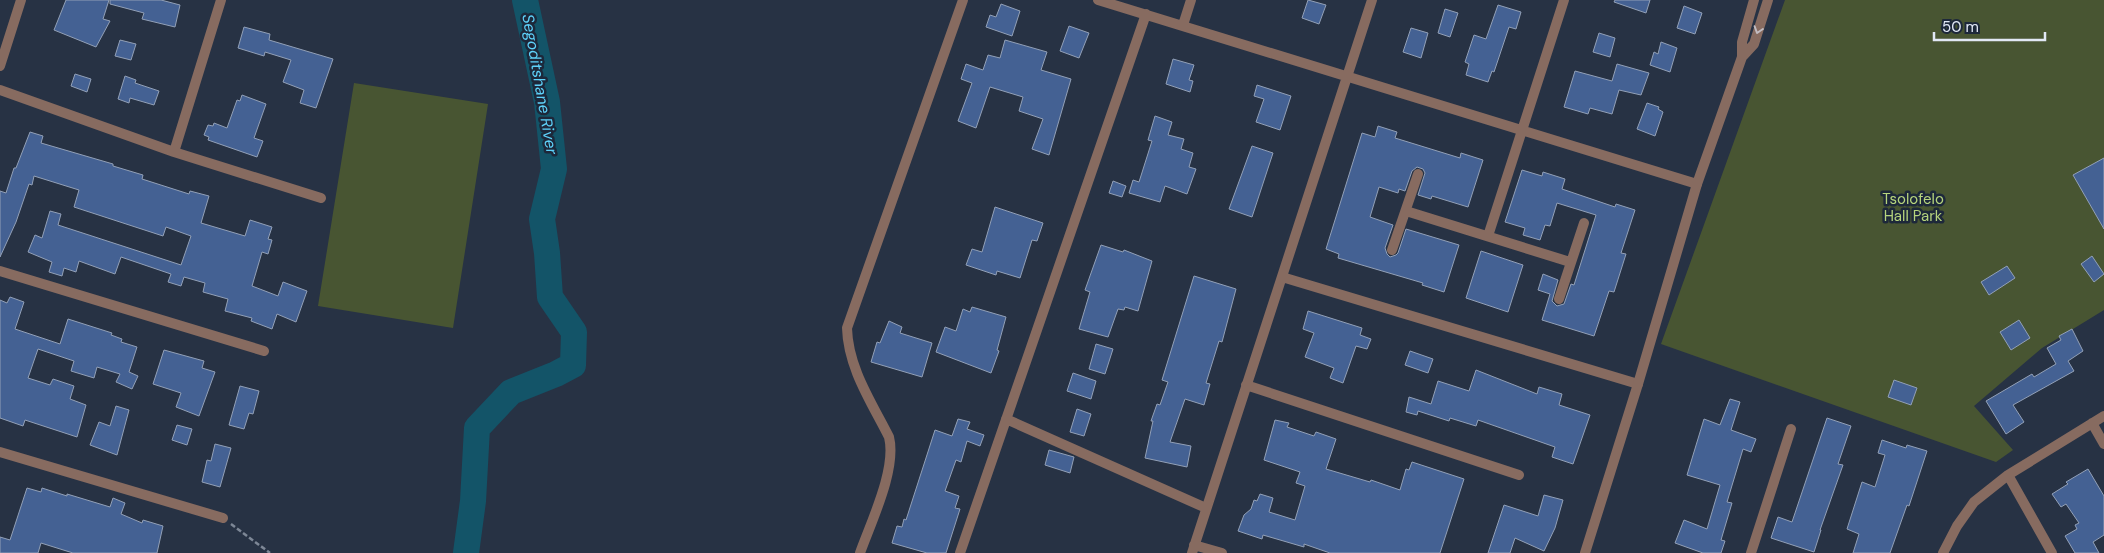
<svg xmlns="http://www.w3.org/2000/svg" width="2104" height="553" font-family="'DM Sans',sans-serif">
<style>
.park{fill:#485532}
.lines{fill:none;stroke-linecap:round;stroke-linejoin:round}
.river{stroke:#135468;stroke-width:26}
.building{fill:#446193;stroke:#92a0b7}
.path{stroke:#7d8796;stroke-width:2.5;stroke-dasharray:5 2.5;stroke-linecap:butt}
.minor{stroke:#876b60;stroke-width:10}
.tertiary{stroke:#876b60;stroke-width:10}
.oneway{stroke:#c2bcc1}
.labels{text-anchor:middle;dominant-baseline:central;stroke-width:5;stroke-linejoin:round;paint-order:stroke}
.park-label{font-size:15px;fill:#b6d47d;stroke:#1d283a}
.water-label{font-size:16px;font-style:italic;fill:#5ed1f9;stroke:#1d283a}
</style>
<rect width="100%" height="100%" fill="#273244"/>
<path class="park" d="M1785 0H2104V310L2042 348 1974 406 2013 450 1996 462 1661 344Z
M354 83 488 104 453 328 318 306Z"/>
<g class="lines">
<path class="river" d="M466 553 473 501 477 428 511 392 556 374 573 365 574 332 550 297 547 253 542 219 554 169 547 102 525 0"/>
</g>
<path class="building" d="M66 0H109L103 19 110 21 96 47 54 30Z
M110 0H161L180 5 175 27 142 19 144 13 110 4Z
M1308 0 1326 5 1319 24 1302 18Z
M1615 0H1650L1646 13 1614 2Z
M1001 4 1020 11 1012 36 986 27 990 15 996 17Z
M1498 5 1521 12 1516 29 1509 27 1494 72 1492 71 1488 82 1466 75 1469 64 1465 62 1474 35 1486 39Z
M1684 6 1702 13 1695 34 1677 28Z
M1445 9 1458 13 1450 37 1438 33Z
M1069 26 1089 33 1079 58 1060 51Z
M244 27 270 34 269 40 333 59 316 108 300 103 304 90 283 82 291 60 265 52 264 56 238 48Z
M1411 28 1428 33 1421 58 1403 52Z
M1599 33 1615 38 1610 57 1593 52Z
M120 40 136 44 131 60 115 56Z
M1005 40 1047 52 1041 70 1071 79 1049 155 1032 149 1043 119 1019 111 1023 97 990 87 976 128 958 121 972 83 961 79 966 64 983 70 988 55 1000 58Z
M1661 42 1677 48 1670 72 1650 65 1654 52 1658 54Z
M1173 59 1194 65 1189 80 1193 81 1190 92 1166 84Z
M1617 64 1649 73 1641 95 1619 90 1612 114 1590 108 1588 114 1564 107 1575 71 1612 81Z
M75 74 91 79 87 92 71 86Z
M125 76 136 80 135 83 159 91 154 105 130 98 129 103 118 99Z
M1257 85 1291 96 1280 130 1256 122 1264 99 1254 96Z
M242 95 266 104 254 138 263 141 257 157 208 140 209 137 204 135 208 125 213 126 214 123 227 128 237 100 240 101Z
M1647 103 1659 107 1658 109 1663 112 1655 136 1637 129Z
M1155 116 1172 122 1168 135 1184 139 1181 149 1193 153 1189 167 1196 169 1187 194 1165 186 1160 202 1129 193 1133 180 1139 182 1152 141 1148 140Z
M1378 126 1397 132 1395 138 1460 158 1461 153 1483 160 1468 207 1432 196 1431 199 1418 195 1425 173 1423 169 1417 167 1412 171 1405 191 1399 189 1398 193 1379 187 1370 217 1393 225 1385 248 1387 254 1390 257 1396 255 1398 253 1406 229 1459 245 1444 292 1422 285 1423 283 1338 258 1339 254 1326 249 1362 133 1375 137Z
M30 132 43 136 41 143 113 164V166L143 175 142 179 189 194 190 191 209 196 201 223 245 236 250 220 272 227 268 239 272 240 268 254 262 252 252 286 278 296 283 282 307 291 296 322 277 314 272 329 251 321 252 318 225 311 228 299 203 292 205 283 184 277 181 286 168 282 171 274 121 257 115 274 79 261 76 272 64 268 62 276 49 272 52 262 28 252 35 235 42 238 50 211 61 214 58 225 181 265 191 236 166 227 163 236 74 207 79 190 34 176 32 185 29 184 16 222 0 257V191L6 193 14 168H16Z
M1252 146 1273 153 1252 217 1229 209Z
M2104 158V229L2073 175Z
M1522 170 1542 176 1543 172 1565 179 1562 189 1615 207 1616 204 1635 210 1621 253 1626 254 1614 292 1609 291 1594 336 1542 320 1550 294 1538 290 1543 274 1558 280 1552 301 1557 306 1564 304 1571 284 1574 285 1596 215 1557 203 1550 226 1545 225 1540 240 1523 235 1525 228 1505 222Z
M1113 181 1126 186 1122 197 1109 193Z
M995 207 1043 223 1037 241 1032 240 1020 278 997 271 996 275 966 265 972 249 982 252Z
M1101 245 1123 252 1124 250 1152 261 1138 311 1125 307 1124 310 1118 309 1108 337 1079 329 1090 292 1085 290Z
M1481 251 1523 265 1508 312 1466 298Z
M2092 256 2104 274 2094 282 2081 264Z
M2007 266 2015 278 1989 295 1981 282Z
M1194 276 1236 289 1222 342 1219 341 1206 383 1210 384 1204 405 1185 399 1170 442 1191 446 1187 467 1145 458 1153 421H1151L1157 404 1160 405 1168 382 1162 380Z
M10 297 24 302 15 329 60 344 68 319 112 333 111 335 122 339 121 342 137 347 129 372 138 376 132 389 116 382 120 374 97 367 94 378 71 371 74 361 38 349 28 378 50 385 53 379 74 386 70 399 86 405 77 437 25 420 23 426 0 418V300L7 303Z
M972 307 1006 317 997 350 999 351 991 373 936 352 945 327 956 331 963 309 970 312Z
M1308 311 1362 328 1360 335 1371 339 1367 349 1356 346 1343 383 1330 378 1334 368 1305 357 1314 333 1303 329Z
M2019 320 2030 338 2011 350 2000 332Z
M889 321 902 327 900 333 932 343 922 377 871 362 877 342 880 343Z
M2072 329 2083 351 2068 361 2074 371 2013 405 2024 422 2006 434 1986 401 2032 374 2034 377 2056 364 2047 348 2061 340 2059 336Z
M1096 344 1113 349 1105 374 1089 369Z
M164 350 204 361 202 368 215 372 199 416 176 407 181 393 153 384Z
M1410 351 1433 359 1428 373 1405 365Z
M1476 370 1537 394 1539 387 1562 394 1559 405 1590 415 1573 464 1552 457 1555 447 1478 420 1476 426 1450 418 1449 421 1418 411 1417 415 1406 412 1409 397 1431 404 1438 381 1469 391Z
M1073 373 1096 381 1091 399 1067 391Z
M1894 380 1917 388 1911 405 1888 397Z
M240 386 259 391 253 414 249 413 244 429 229 425Z
M1730 399 1740 402 1731 430 1756 439 1751 452 1743 449 1727 502 1732 503 1721 540 1725 541 1721 553H1703L1675 543 1684 520 1707 529 1720 485 1687 475 1704 419 1720 425Z
M116 406 129 410 117 455 90 445 99 422 110 426Z
M1077 409 1091 414 1084 436 1070 432Z
M1827 418 1851 426 1838 464 1843 465 1820 530H1821L1814 552 1771 538 1778 517 1792 522Z
M958 419 970 422 967 429 984 435 980 446 967 441 961 462 956 460 945 491 959 496 955 508 960 509 946 553H927L892 543 897 526 902 527 904 519 906 520 935 430 952 436Z
M1275 420 1289 423 1287 427 1314 436 1316 432 1336 439 1326 469 1370 482 1371 480 1400 490 1406 469 1409 470 1412 462 1464 479 1440 553H1330L1304 544V547L1263 535 1262 539 1238 531 1244 515 1251 509 1254 500 1257 501 1260 494 1273 498 1269 512 1295 520 1305 486 1296 483 1300 472 1264 460Z
M177 425 192 429 187 445 172 440Z
M1882 440 1906 448 1907 445 1927 451 1909 506 1907 505 1890 553H1853L1859 534 1847 529 1862 482 1875 487 1885 455 1878 453Z
M215 444 231 448 220 487 202 482 207 460 211 461Z
M1049 450 1074 457 1070 473 1045 465Z
M2088 469 2104 496V535L2093 542 2099 553H2075L2065 536 2077 529 2075 525 2079 523 2066 504 2061 507 2052 494 2068 484 2066 482Z
M27 488 41 492 42 488 67 496V494L110 507 113 498 125 503 121 514 142 523 143 520 163 526 157 553H73L41 543 38 553H0V537L10 540Z
M1544 495 1563 500 1555 528 1544 551 1515 538 1510 553H1488L1504 505 1538 516Z"/>
<g class="lines">
<path class="path" d="M231 524 270 553"/>
<path class="minor" d="M1098 0 1697 184
M1183 25 1191 0
M0 66 21 0
M0 90 174 152 321 198
M174 152 221 0
M1406 211 1570 262
M1488 236 1564 0
M1392 250 1418 174
M0 271 264 351
M1282 277 1638 384
M1559 299 1584 223
M1246 385 1519 475
M1006 419 1206 508
M2092 423 2104 444
M0 452 223 518
M2008 475 2052 553
M1194 545 1222 553
M860 553C871 522 897 469 889 437 872 403 848 368 847 328L963 0
M960 553 1146 14
M1192 553 1372 0
M1751 553 1791 429
M1943 553 1957 526 1974 502 2008 475 2104 416"/>
<path class="tertiary" d="M1742 57 1754 44 1768 0
M1585 553 1638 384 1697 184 1742 57V42L1754 0"/>
</g>
<defs><path id="oneway-chevron" d="M-2-3.5L2.5 0L-2 3.5" fill="none" stroke-width="1.6" stroke-linecap="round" stroke-linejoin="round" transform="scale(1.25)"/></defs>
<use class="oneway" href="#oneway-chevron" transform="translate(1758 30) rotate(108)"/>
<g class="labels">
<g class="park-label">
<text x="1913" y="199">Tsolofelo<tspan x="1913" dy="17">Hall Park</tspan></text>
</g>
<g class="water-label">
<text transform="translate(540 84) rotate(80)">Segoditshane River</text>
</g>
</g>
<path d="M1934 32v8h111v-8" fill="none" stroke="#e1e8f5" stroke-width="2.5"/>
<text x="1942" y="32" font-size="15" fill="#e1e8f5" stroke="#1d283a" stroke-width="4" paint-order="stroke">50 m</text>
</svg>
